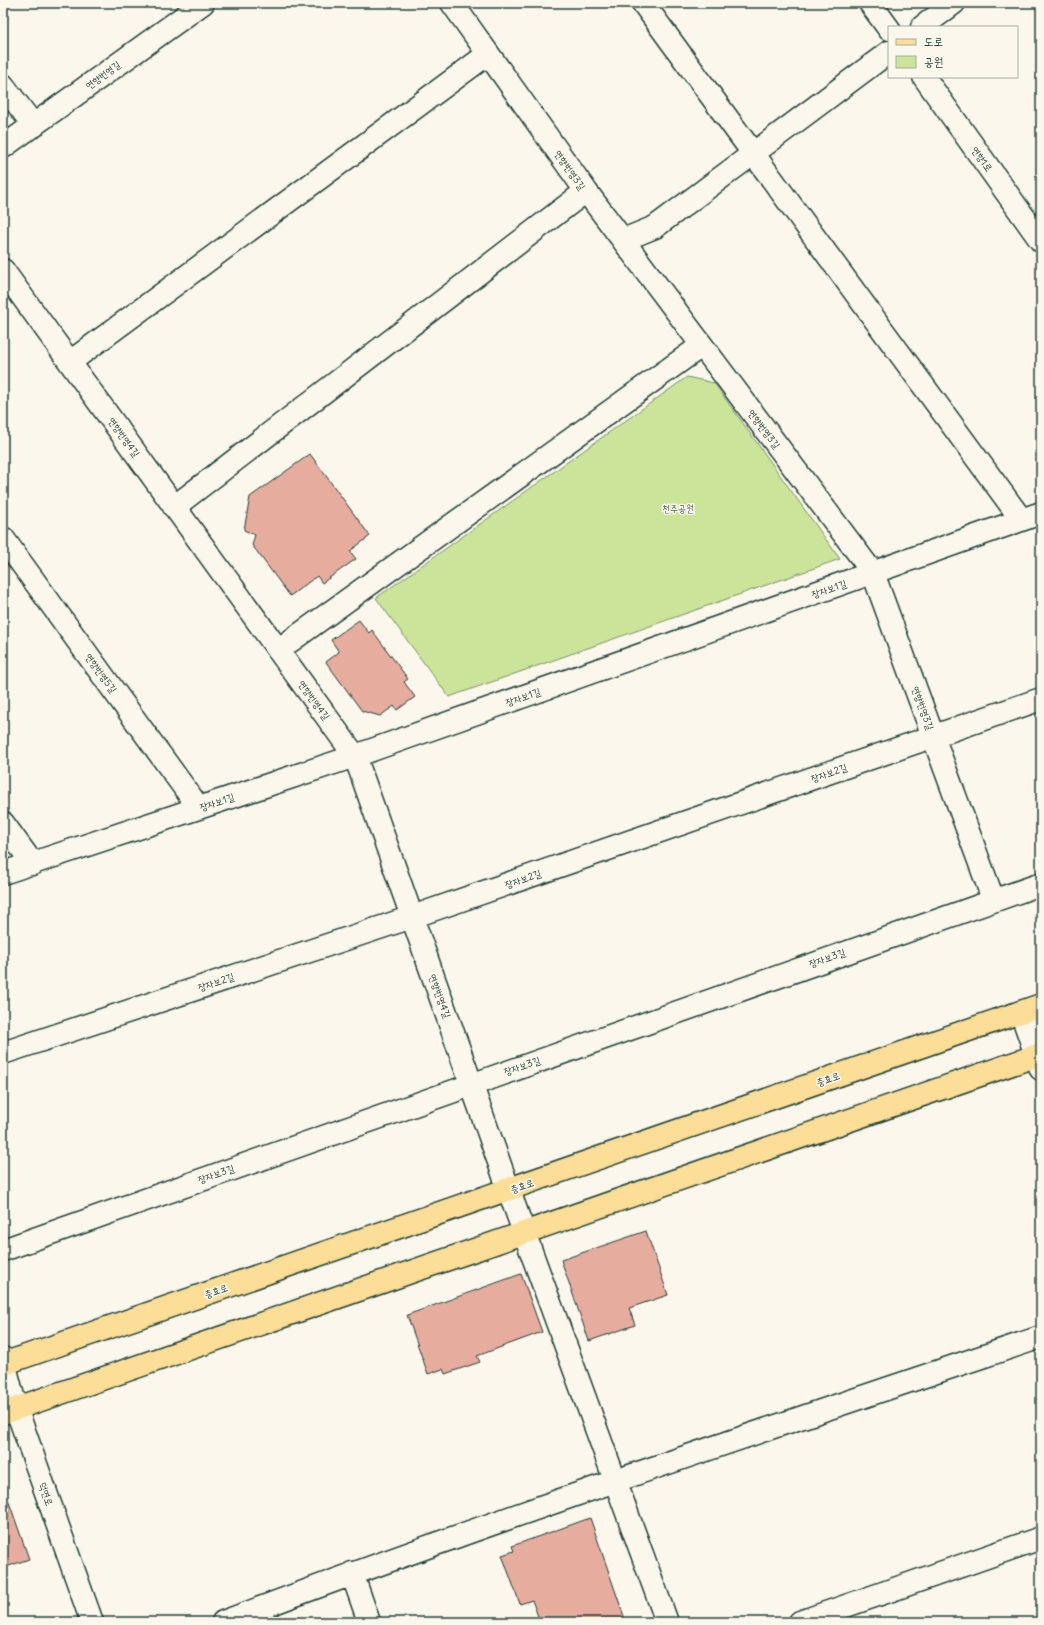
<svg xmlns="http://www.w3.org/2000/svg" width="1044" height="1625" font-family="Delius,'Poor Story',sans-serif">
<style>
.green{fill:#cce499;stroke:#769066}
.building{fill:#e6ad9f;stroke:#1f3d34}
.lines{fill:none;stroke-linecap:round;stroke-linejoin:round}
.minor-casing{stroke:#1f3d34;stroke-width:25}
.major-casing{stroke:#1f3d34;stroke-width:25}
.minor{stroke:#fbf7ec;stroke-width:22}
.major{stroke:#fcde96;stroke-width:22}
.labels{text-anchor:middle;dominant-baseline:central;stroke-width:3;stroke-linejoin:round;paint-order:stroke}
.street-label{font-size:10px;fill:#1f3d34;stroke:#fbf7ec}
.park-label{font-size:10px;fill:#425e48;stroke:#fbf7ec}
</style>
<rect width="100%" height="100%" fill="#fbf7ec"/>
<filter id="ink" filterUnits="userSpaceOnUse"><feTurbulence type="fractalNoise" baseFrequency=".025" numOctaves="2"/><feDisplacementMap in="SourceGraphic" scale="8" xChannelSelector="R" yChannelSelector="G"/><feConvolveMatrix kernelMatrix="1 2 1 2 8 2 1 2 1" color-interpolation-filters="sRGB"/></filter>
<g filter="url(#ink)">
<path class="green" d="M687 377 714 383 840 559 449 697 376 598Z"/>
<path class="building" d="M310 454 370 536 350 551 356 559 322 583 317 576 290 596 252 545 255 535 244 530 250 497Z
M359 620 369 633 372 630 408 679 404 682 415 697 397 710 394 706 380 716 362 711 326 662 339 652 331 640Z
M646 1231 668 1295 629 1308 635 1325 589 1341 561 1260Z
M521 1274 542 1332 477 1356 480 1362 445 1374 443 1369 428 1374 407 1315Z
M3 1485 29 1559 3 1568Z
M590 1518 626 1622H540L532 1600 520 1604 502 1555 514 1551 512 1546Z"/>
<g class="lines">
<g class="minor-casing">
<path id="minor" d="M452 3 586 191 873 573 993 899
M643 3 1021 519
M870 3 889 29
M922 27 954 3
M924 77 1041 241
M3 85 34 126
M3 147 203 3
M623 240 655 227 889 52
M3 270 355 756 517 1213 667 1622
M70 362 488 54
M174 507 586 191
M3 538 199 808
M278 650 701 346
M3 823 33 864
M3 873 355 756 1041 513
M1021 1012 1041 1069
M3 1053 412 917 1041 699
M3 1250 1041 884
M3 1358 16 1408 92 1622
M352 1573 369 1622
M223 1622C493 1520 767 1429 1041 1337
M800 1622 1041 1538"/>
</g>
<g class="major-casing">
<path id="major" d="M3 1364 1041 1005
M3 1413 1041 1054"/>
</g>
<use href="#minor" class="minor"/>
<use href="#major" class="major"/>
</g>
</g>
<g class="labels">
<g class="street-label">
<text transform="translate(103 75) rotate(-36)">연향번영길</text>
<text transform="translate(982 159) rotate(54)">연향1로</text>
<text transform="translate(570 170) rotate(55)">연향번영3길</text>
<text transform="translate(764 429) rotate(53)">연향번영3길</text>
<text transform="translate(124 437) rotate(54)">연향번영4길</text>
<text transform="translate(829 589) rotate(-19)">장자보1길</text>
<text transform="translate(101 673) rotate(54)">연향번영5길</text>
<text transform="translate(523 697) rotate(-19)">장자보1길</text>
<text transform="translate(314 700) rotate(54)">연향번영4길</text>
<text transform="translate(923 708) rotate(70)">연향번영3길</text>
<text transform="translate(829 773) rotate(-19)">장자보2길</text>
<text transform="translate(217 802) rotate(-18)">장자보1길</text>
<text transform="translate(523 879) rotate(-19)">장자보2길</text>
<text transform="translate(827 958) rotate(-19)">장자보3길</text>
<text transform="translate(216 982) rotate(-18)">장자보2길</text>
<text transform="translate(440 996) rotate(70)">연향번영4길</text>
<text transform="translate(522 1066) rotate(-19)">장자보3길</text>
<text transform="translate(828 1079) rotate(-19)">충효로</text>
<text transform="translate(216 1174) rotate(-19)">장자보3길</text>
<text transform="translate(522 1186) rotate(-19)">충효로</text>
<text transform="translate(216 1291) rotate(-19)">충효로</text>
<text transform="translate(46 1494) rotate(71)">덕연로</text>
</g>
<g class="park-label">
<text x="678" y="508">천주공원</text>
</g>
</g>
<rect width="1044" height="1625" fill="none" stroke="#fbf7ec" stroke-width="16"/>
<rect x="8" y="8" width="1028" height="1609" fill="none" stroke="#1f3d34" stroke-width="1.5" filter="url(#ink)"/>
<rect x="888" y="26" width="130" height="52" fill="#fbf7ec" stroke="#a3ada2"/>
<rect x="896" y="39" width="20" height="6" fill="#fcde96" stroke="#a3ada2"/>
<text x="924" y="46" font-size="12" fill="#1f3d34">도로</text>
<rect x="896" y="56" width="20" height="12" fill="#cce499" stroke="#a3ada2"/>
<text x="924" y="66" font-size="12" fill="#1f3d34">공원</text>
</svg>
